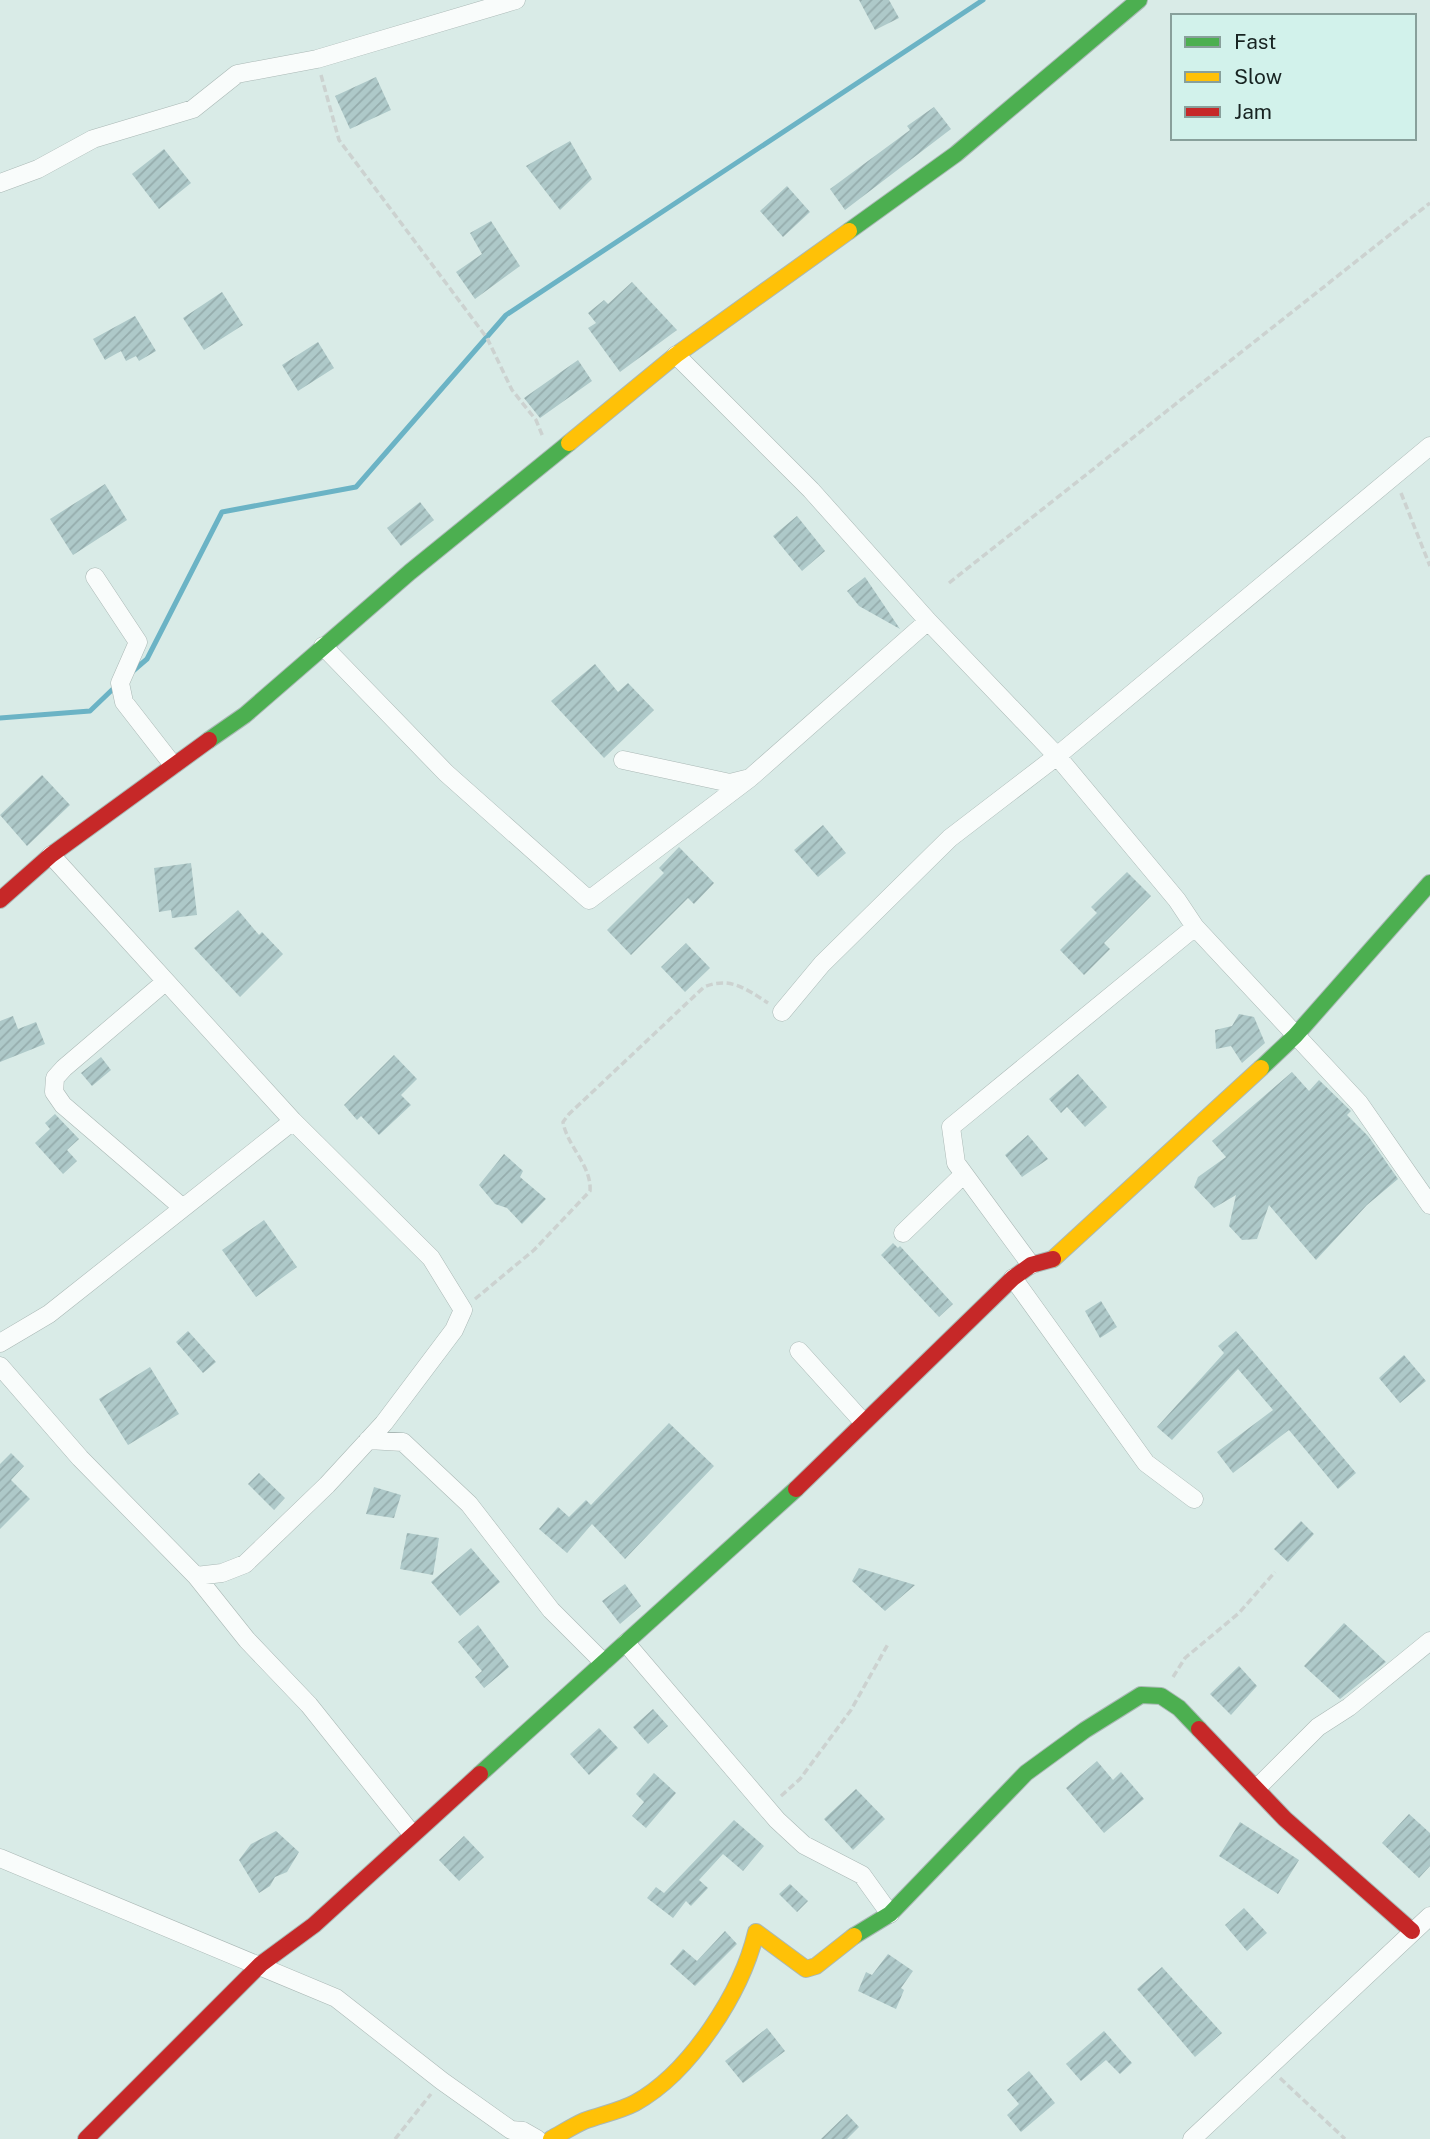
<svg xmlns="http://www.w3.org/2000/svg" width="1430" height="2139" font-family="'Public Sans',sans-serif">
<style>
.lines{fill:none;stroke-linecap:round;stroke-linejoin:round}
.stream{stroke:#6bb3c5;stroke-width:5}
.building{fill:url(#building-hatch)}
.street-casing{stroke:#aab8b5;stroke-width:19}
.fast-casing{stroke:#aab8b5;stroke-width:18}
.slow-casing{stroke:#aab8b5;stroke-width:18}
.jam-casing{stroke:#aab8b5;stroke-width:18}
.path{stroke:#ccd2d0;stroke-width:3.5;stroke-dasharray:7 3.5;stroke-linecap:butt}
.street{stroke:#f9fcfb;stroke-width:18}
.fast{stroke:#4caf50;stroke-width:16}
.slow{stroke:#ffc107;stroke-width:16}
.jam{stroke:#c62828;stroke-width:16}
</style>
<defs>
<pattern id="building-hatch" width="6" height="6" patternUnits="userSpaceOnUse" patternTransform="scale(1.75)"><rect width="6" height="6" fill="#aec9c9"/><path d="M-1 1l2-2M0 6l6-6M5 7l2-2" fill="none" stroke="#95acac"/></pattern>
</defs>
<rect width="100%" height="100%" fill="#d9ebe7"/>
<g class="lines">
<path class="stream" d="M133 671 147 659 222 512 356 487 506 315 983 0
M0 718 90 711 115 687"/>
</g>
<path class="building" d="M859 0H889L899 18 875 30Z
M376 77 391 110 350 129 335 96Z
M934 107 951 129 845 210 830 189 910 130 907 126Z
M570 141 592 179 560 210 526 166Z
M164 149 191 183 159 209 132 174Z
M787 186 810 212 783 237 760 211Z
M491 221 520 266 475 299 456 272 482 254 470 233Z
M632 282 677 330 620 372 588 328 596 323 588 313 604 300 608 304Z
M222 292 243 325 204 350 183 318Z
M135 316 156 351 139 361 136 356 126 361 121 351 105 360 93 339Z
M318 342 334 368 298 391 282 365Z
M578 360 592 381 540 418 524 398Z
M105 484 127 520 73 555 50 519Z
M420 502 434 520 401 546 387 528Z
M797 516 825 551 802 571 773 536Z
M865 577 900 629 859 606 847 591Z
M595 664 618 692 628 683 654 710 604 758 551 701Z
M42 775 70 805 27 846 0 815Z
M823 825 846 853 818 877 794 850Z
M679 847 714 883 694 904 688 898 631 955 607 930 664 873 659 868Z
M191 863 197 915 172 918 171 910 159 912 154 868Z
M1127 872 1151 896 1104 943 1110 949 1084 975 1060 950 1097 913 1091 907Z
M238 910 259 935 262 932 283 954 240 997 194 948Z
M686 943 710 968 685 992 661 967Z
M1239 1014 1254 1017 1265 1043 1242 1063 1231 1046 1216 1049 1215 1030 1232 1026Z
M13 1016 18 1029 36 1022 45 1044 0 1062V1021Z
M394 1055 417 1079 401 1095 411 1105 379 1135 361 1116 357 1120 344 1105Z
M101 1057 111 1070 92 1086 81 1073Z
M1292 1072 1309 1091 1319 1080 1351 1111 1347 1115 1368 1136 1398 1179 1367 1205 1316 1260 1269 1205 1257 1239 1242 1240 1229 1226 1236 1195 1214 1208 1194 1187 1198 1177 1226 1157 1212 1141Z
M1078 1074 1107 1107 1085 1127 1067 1107 1061 1113 1049 1099Z
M55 1114 79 1139 67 1150 77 1161 63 1174 35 1143 50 1129 45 1123Z
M1028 1135 1048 1159 1022 1177 1005 1155Z
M504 1154 523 1171 520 1177 546 1199 522 1224 507 1208 495 1204 479 1185Z
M264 1220 297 1267 256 1297 222 1250Z
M893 1243 898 1248 900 1246 953 1304 939 1317 881 1255Z
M1101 1301 1117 1327 1100 1338 1085 1311Z
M188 1331 216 1362 203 1373 176 1342Z
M1236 1331 1356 1473 1338 1489 1289 1430 1233 1473 1217 1452 1273 1410 1238 1369 1172 1440 1157 1427 1224 1353 1218 1346Z
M1404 1355 1426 1381 1400 1403 1379 1378Z
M150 1367 179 1414 128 1445 99 1399Z
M669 1423 714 1466 625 1559 592 1524 567 1553 539 1529 558 1507 569 1517 586 1500 591 1505Z
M11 1453 24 1466 11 1480 30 1499 0 1529V1464Z
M259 1473 285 1498 274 1510 248 1484Z
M374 1487 401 1495 394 1518 366 1514Z
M1301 1521 1314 1534 1288 1562 1274 1549Z
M407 1533 439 1538 433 1575 400 1569Z
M471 1548 500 1582 460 1616 431 1582Z
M859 1568 915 1585 885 1611 852 1581Z
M625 1584 641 1606 620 1624 602 1601Z
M1344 1623 1386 1662 1340 1699 1304 1666Z
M478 1625 509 1667 484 1688 475 1677 482 1671 458 1642Z
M1239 1666 1257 1686 1231 1715 1210 1694Z
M653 1709 668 1726 648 1744 633 1727Z
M599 1728 618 1748 589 1775 570 1754Z
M1097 1761 1113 1780 1121 1772 1144 1799 1104 1833 1066 1788Z
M654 1773 676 1793 646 1828 632 1816 644 1802 636 1794Z
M856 1789 885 1819 853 1850 824 1819Z
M1409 1814 1430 1833V1866L1419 1878 1382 1843Z
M734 1820 764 1846 743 1871 723 1854 699 1880 708 1888 691 1906 686 1901 673 1918 647 1898 656 1887 664 1893Z
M1240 1822 1299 1860 1278 1894 1219 1856Z
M276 1831 299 1852 287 1872 275 1877 270 1886 259 1893 239 1860 251 1844Z
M464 1836 484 1857 459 1881 439 1860Z
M790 1884 808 1901 797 1912 779 1894Z
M1244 1908 1267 1933 1247 1951 1225 1925Z
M725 1931 737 1944 695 1986 670 1964 683 1949 697 1961Z
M888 1954 913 1971 901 1988 904 1990 896 2009 858 1991 866 1972 872 1975Z
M1162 1967 1222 2033 1195 2057 1137 1989Z
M767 2028 785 2051 743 2083 725 2061Z
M1104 2031 1132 2063 1120 2074 1106 2060 1081 2081 1066 2064Z
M1029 2071 1055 2103 1021 2132 1007 2115 1019 2104 1007 2090Z
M847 2114 859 2127 847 2139H821Z"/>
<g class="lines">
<g class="street-casing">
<path id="street" d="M0 183 38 169 93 139 193 109 237 74 317 59 516 0
M676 355 811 490 928 621 1057 756 1177 900 1195 927 1359 1103 1430 1205
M95 577 138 642 120 683 124 702 173 765
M323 646 446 773 589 900 750 778
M623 760 730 783 750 778 928 621
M51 855 293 1121 431 1258 463 1310 454 1330 384 1423 327 1485 245 1564 222 1573 196 1576
M165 982 64 1068 55 1078 54 1092 63 1105 183 1208
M782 1012 822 964 950 838 1057 756 1430 446
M903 1233 964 1174
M1031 1265 956 1163 951 1127 1195 927
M1013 1278 1146 1463 1194 1499
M0 1343 49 1314 293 1121
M799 1351 863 1422
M0 1366 80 1458 196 1576 247 1640 309 1705 412 1834
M368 1440 403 1442 469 1504 551 1610 603 1662
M626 1643 777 1820 804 1845 862 1875 890 1914
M1257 1788 1318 1727 1349 1707 1430 1641
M0 1858 336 1998 442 2081 511 2130 523 2131 537 2139
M1192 2139 1430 1916"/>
</g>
<g class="fast-casing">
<path id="fast" d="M849 231 956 154 1139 0
M209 740 245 715 410 572 569 443
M1261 1068 1295 1036 1430 883
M480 1774 796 1489
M854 1936 890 1914 1026 1773 1085 1730 1141 1695 1161 1696 1179 1708 1199 1729"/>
</g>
<g class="slow-casing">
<path id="slow" d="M569 443 676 355 849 231
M1053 1259 1261 1068
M551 2139C562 2133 573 2126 584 2121 600 2115 620 2111 635 2103 690 2073 742 1992 756 1932L806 1969 816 1966 854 1936"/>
</g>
<g class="jam-casing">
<path id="jam" d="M0 900 51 855 209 740
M796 1489 1013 1278 1031 1265 1053 1259
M1199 1729 1285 1819 1412 1931
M86 2139 261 1964 314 1925 480 1774"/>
</g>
<path class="path" d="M321 75 339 140 487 338 512 390 536 420 543 437
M1401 493 1430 566
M949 583 1430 203
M475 1299 534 1250 590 1191C592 1166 567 1146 563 1122L569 1114 704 987C730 976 746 989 768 1003
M1173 1677 1185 1658 1239 1613 1275 1572
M781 1796 800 1779 851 1710 888 1644
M1280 2078 1345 2139
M395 2139 431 2094"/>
<use href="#street" class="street"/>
<use href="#fast" class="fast"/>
<use href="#slow" class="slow"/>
<use href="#jam" class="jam"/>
</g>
<rect x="1171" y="14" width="245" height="126" fill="#d2f2eb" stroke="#88a09b" stroke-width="2"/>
<rect x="1185" y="37" width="35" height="10" fill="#4caf50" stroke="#88a09b" stroke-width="2"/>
<text x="1234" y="49" font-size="21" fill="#182422">Fast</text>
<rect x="1185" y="72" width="35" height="10" fill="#ffc107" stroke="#88a09b" stroke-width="2"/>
<text x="1234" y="84" font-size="21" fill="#182422">Slow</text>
<rect x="1185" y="107" width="35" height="10" fill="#c62828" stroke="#88a09b" stroke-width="2"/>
<text x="1234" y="119" font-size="21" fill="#182422">Jam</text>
</svg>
